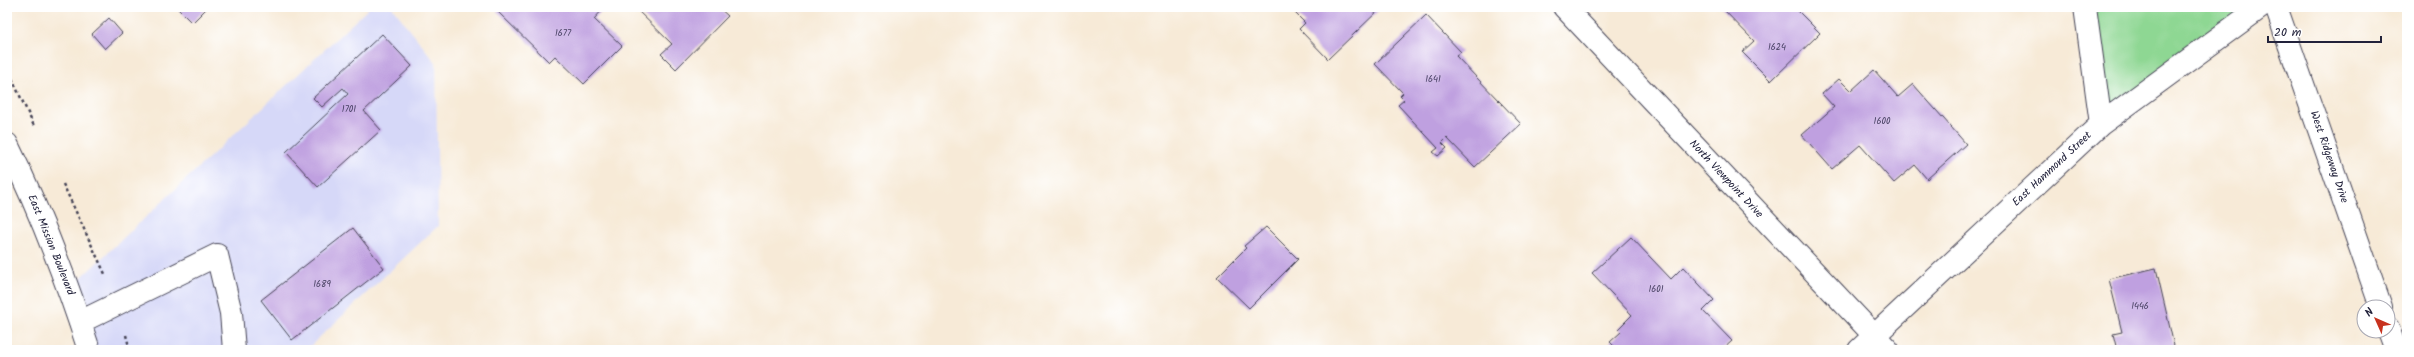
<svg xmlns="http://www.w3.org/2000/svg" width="2414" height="357" font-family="Kalam,sans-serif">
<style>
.built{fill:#d6d8f8}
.green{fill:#8ed793;stroke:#587c67}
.building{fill:#bfa0e0}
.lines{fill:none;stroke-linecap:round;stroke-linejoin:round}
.minor-casing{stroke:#424052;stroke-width:24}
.major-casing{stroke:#424052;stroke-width:24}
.path{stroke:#424052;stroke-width:2.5;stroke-dasharray:3 3;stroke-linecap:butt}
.minor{stroke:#fff;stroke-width:22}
.major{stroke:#fff;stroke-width:22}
.labels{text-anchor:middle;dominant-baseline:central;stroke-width:3;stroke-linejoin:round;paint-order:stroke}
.number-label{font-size:9px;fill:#494264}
.street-label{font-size:11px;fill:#22223b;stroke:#fff}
</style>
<rect width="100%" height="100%" fill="#fff"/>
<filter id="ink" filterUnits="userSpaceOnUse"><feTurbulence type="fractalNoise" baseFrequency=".025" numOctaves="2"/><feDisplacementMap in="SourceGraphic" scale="8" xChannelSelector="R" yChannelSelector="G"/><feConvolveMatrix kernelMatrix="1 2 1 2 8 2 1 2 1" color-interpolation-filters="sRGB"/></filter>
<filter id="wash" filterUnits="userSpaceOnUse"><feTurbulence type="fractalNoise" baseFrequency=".012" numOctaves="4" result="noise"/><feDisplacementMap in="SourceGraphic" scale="16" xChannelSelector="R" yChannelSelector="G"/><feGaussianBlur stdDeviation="0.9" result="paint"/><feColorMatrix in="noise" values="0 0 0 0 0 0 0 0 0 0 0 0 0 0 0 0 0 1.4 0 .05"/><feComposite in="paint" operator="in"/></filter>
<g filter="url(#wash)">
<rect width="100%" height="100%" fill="#f7ead7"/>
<path class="built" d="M370 7H392L436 63 438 226 306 350H89L70 288Z"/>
<path class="green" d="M2085 7H2261L2101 124Z"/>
<g id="blocks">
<path class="building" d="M176 7H208L192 23Z
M500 7H605L594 19 622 46 584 84 555 56 549 62 497 11Z
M634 7H718L728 16 676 69 661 54 672 44Z
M1289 7H1382L1328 59 1299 29 1305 23Z
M1721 7H1794L1820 33 1771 81 1742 52 1754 41Z
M1426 15 1461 52 1456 56 1521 124 1475 167 1447 138 1442 143 1447 148 1438 156 1433 152 1438 148 1398 105 1404 100 1400 96 1403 93 1375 64Z
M109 18 122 33 105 49 92 34Z
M382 34 412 66 364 111 381 130 318 187 286 152 348 94 343 88 322 107 313 98Z
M1874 70 1898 97 1913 84 1966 144 1927 179 1915 165 1894 183 1860 145 1832 169 1802 135 1834 107 1822 94 1839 79 1851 91Z
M1266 227 1298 259 1249 308 1217 277 1246 248 1244 246Z
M353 228 384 268 292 340 261 300Z
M1631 237 1671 279 1683 267 1714 300 1703 311 1732 341 1722 350H1618L1610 342 1621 332 1618 329 1632 315 1592 273Z
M2156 268 2175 350H2117L2113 334 2122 332 2109 279Z"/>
</g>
</g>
<g filter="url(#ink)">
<use href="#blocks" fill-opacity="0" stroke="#424052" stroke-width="1"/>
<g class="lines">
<g class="minor-casing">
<path id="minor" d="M1564 7 1888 350
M2085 7 2101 124
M2276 7 2381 307
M80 322 217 255 231 313 234 350
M2388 328 2396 350
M1859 350 2101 124 2261 7"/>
</g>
<g class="major-casing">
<path id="major" d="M7 144C40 211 66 279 89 350"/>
</g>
<path class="path" d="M7 68 34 126
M63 184 106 276
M126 335 130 350"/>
<use href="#minor" class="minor"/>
<use href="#major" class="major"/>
</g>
</g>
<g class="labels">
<g class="number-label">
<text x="563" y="33">1677</text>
<text x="1777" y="47">1624</text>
<text x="1433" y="79">1641</text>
<text x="349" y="109">1701</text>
<text x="1882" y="121">1600</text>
<text x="322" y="284">1689</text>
<text x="1656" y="289">1601</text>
<text x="2140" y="306">1446</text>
</g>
<g class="street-label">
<text transform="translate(2329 157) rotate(71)">West Ridgeway Drive</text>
<text transform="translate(2052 169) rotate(-43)">East Hammond Street</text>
<text transform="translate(1726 179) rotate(47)">North Viewpoint Drive</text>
<text transform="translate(51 245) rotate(68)">East Mission Boulevard</text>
</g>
</g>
<rect width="2414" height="357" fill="none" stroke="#fff" stroke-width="24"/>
<g transform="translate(2376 319) rotate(315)"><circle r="19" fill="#ffffff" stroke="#a7a7b1"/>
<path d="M0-3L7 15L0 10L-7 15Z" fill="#c8321e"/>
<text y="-6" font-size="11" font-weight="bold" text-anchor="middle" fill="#22223b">N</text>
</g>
<path d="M2268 36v6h113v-6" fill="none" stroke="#22223b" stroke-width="2"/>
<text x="2274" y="36" font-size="12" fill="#22223b" stroke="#ffffff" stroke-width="3" paint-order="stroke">20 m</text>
</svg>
